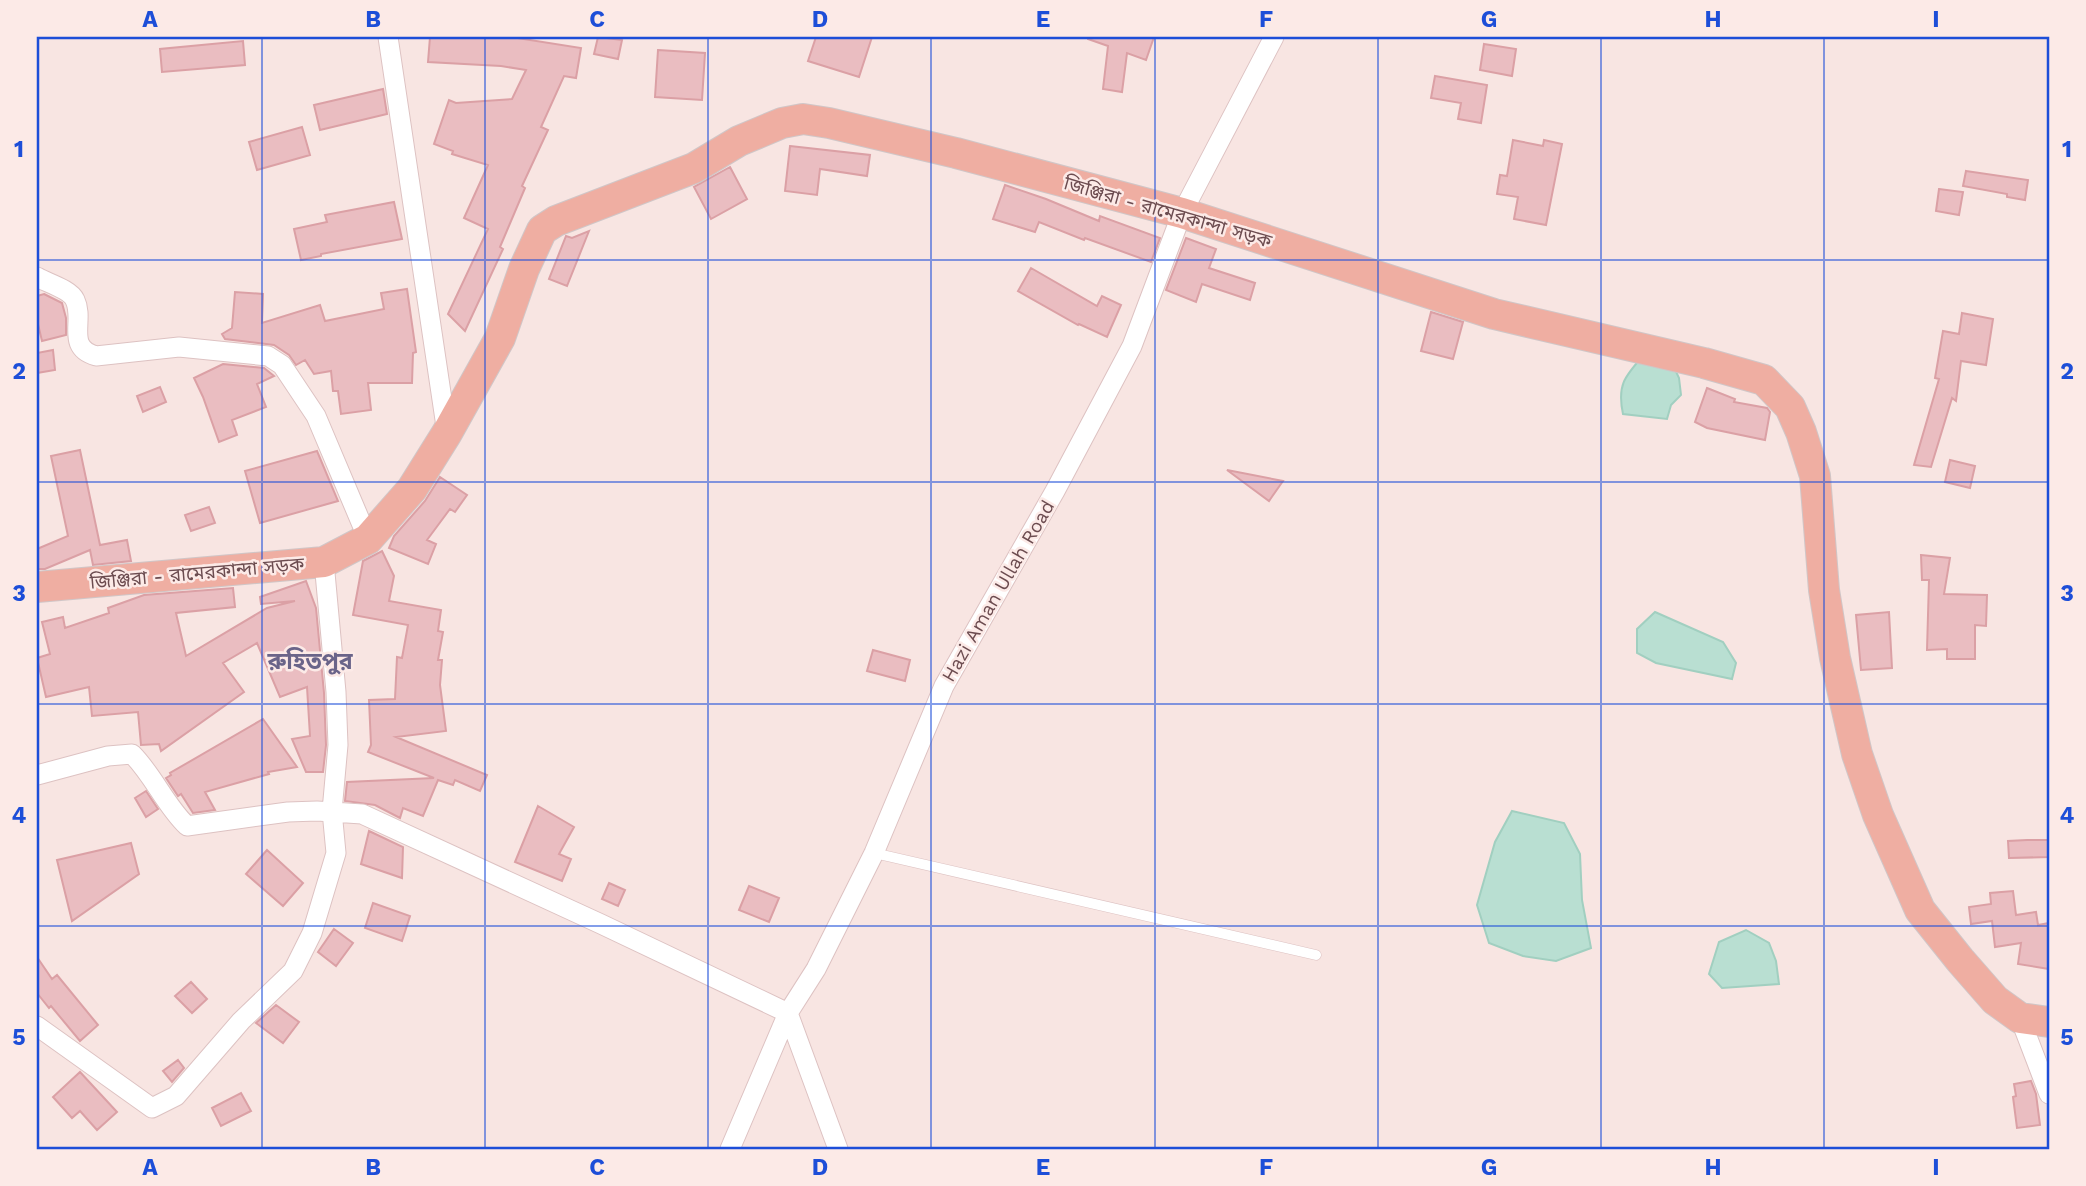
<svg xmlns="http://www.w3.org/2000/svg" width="2086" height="1186" font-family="'Work Sans','Noto Sans Bengali',sans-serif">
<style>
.water{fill:#b9dfd2;stroke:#a1cfc0;stroke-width:2}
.building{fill:#eabdc1;stroke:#dba0a5;stroke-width:2}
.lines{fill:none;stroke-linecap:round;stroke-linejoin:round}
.lane-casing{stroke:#ddc2c2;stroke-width:11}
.street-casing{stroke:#ddc2c2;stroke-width:21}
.primary-casing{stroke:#d0c6c7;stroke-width:32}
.lane{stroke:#fff;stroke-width:10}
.street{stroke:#fff;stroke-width:19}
.primary{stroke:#efaea2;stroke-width:30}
.grid{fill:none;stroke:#1d4ed8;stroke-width:2;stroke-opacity:0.55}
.labels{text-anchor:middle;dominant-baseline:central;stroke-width:5;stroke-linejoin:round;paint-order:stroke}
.street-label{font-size:19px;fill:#6c4c50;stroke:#fceae7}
.quarter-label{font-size:23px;font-weight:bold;fill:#6a6489;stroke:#fceae7}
.neatline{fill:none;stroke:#1d4ed8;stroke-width:2.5}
.grid-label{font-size:23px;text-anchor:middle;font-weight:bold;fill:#1d4ed8}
</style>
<rect width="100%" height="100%" fill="#f8e5e2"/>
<path class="water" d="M1643 356 1671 361 1679 378 1681 395 1671 405 1667 419 1623 414C1617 386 1624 377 1643 356Z
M1655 612 1723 642 1736 663 1732 679 1656 663 1637 653V629Z
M1512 811 1564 823 1580 854 1582 900 1591 948 1556 961 1523 956 1489 943 1477 905 1495 842Z
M1746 930 1769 943 1776 961 1779 984 1722 988 1709 974 1719 942Z"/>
<path class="building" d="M430 37H511L581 48 576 78 564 76 541 127 548 130 522 186 525 188 500 247 503 249 465 331 448 314 488 229 464 218 488 165 452 154 453 151 434 144 449 100 456 103 512 99 526 70 501 66 428 62Z
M598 37 622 40 618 59 594 54Z
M816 37H872L859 77 808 61Z
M1088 37H1154L1146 60 1127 53 1122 92 1103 89 1108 46 1088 39Z
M243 41 245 65 162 72 160 49Z
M1484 44 1516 49 1512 76 1480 70Z
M658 50 705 53 702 100 655 97Z
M1435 76 1487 85 1481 123 1458 119 1461 103 1431 98Z
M383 89 387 114 320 130 314 105Z
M302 127 310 155 257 170 249 142Z
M1513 140 1543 146 1544 140 1562 144 1546 225 1514 219 1518 197 1497 194 1500 175 1507 176Z
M790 146 870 155 867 176 820 169 817 195 785 191Z
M730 167 747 199 711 219 694 187Z
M1966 171 2028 180 2025 200 2007 197V194L1963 186Z
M1005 185 1046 199 1099 221 1100 216 1160 238 1151 262 1085 238 1084 240 1039 222 1035 232 993 219Z
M1939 189 1963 192 1959 215 1936 211Z
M394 202 402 239 321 254V256L301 260 294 229 327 222 325 215Z
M589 231 567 286 549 279 566 236 572 238Z
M1186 238 1216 249 1209 268 1255 283 1250 300 1202 284 1196 302 1166 290Z
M1031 268 1097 306 1102 296 1121 305 1107 337 1079 324 1078 325 1018 291Z
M407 289 416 352 413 353 412 383H368L371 410 341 414 338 391H333L331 371 314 374 305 360 296 365 289 355 274 345 225 339 222 334 232 328 235 292 263 294 262 323 320 305 325 321 384 309 381 293Z
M44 294 62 303 66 318V335L42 341 37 320V296Z
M1431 312 1463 322 1453 359 1421 351Z
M1962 313 1993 319 1986 365 1961 361 1956 401 1952 398 1931 467 1914 465 1939 379 1935 378 1943 331 1959 334Z
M53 350 55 370 37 373V353Z
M223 364 264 368 274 376 257 384 266 407 232 420 237 435 219 442 203 397 194 378Z
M160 387 166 402 143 412 137 396Z
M1707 388 1735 399 1734 402 1767 408 1770 412 1765 440 1707 428 1695 422Z
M80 450 100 545 127 540 131 561 93 565 90 550 45 569H37V549L68 536 51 456Z
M317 451 338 501 260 523 245 471Z
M1950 460 1975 466 1970 488 1945 482Z
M1227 470 1283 481 1269 501Z
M440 477 467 495 455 512 450 509 427 540 436 544 428 564 389 548 394 536 425 501Z
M209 507 215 523 191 531 185 515Z
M382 551 394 576 389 601 441 610 438 631 443 632 438 660H442L440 685 446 731 396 737 487 775 480 791 455 780 453 785 438 780 423 816 403 808 400 818 375 805 345 801 347 782 434 778 368 752 371 745 369 700 395 699 397 657 402 658 408 625 353 615 363 561Z
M1921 555 1950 558 1944 594 1987 595 1986 626 1975 625V659H1947V649L1927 650 1929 580H1922Z
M306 581 316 608 324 693 326 745 323 772H306L292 739 310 736 307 687 280 697 257 643 223 663 244 692 161 751 159 744 141 745 138 712 92 716 89 687 46 697 37 658 50 654 42 622 63 617 65 628 109 613 108 608 144 595 233 588 235 607 176 613 186 656 267 608 295 601 261 604 260 597Z
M1889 612 1892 668 1861 670 1856 615Z
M873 650 910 660 905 681 867 671Z
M263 719 297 767 268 772 269 774 205 792 215 810 193 813 181 794 178 796 166 778 171 775 170 773Z
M146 791 158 809 146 817 135 798Z
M538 806 574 827 559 854 571 859 562 881 515 862Z
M369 831 403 847 402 878 361 864Z
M2027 840H2049V857L2009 858 2008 841Z
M131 843 139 874 72 921 57 860Z
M267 850 303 883 283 906 246 874Z
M609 883 625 890 618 906 602 899Z
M749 886 779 898 769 922 739 910Z
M2013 891 2016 915 2036 912 2038 925 2049 923V969L2018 964 2021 943 1995 947 1992 921 1971 924 1969 907 1991 904 1990 893Z
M373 903 410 916 402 941 365 928Z
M334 929 353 943 336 966 318 952Z
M37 957 52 979 57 975 98 1025 80 1041 51 1006 49 1008 37 993Z
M191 982 207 999 192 1013 175 996Z
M276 1005 299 1022 283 1043 256 1023Z
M178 1060 184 1068 172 1082 163 1071Z
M80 1072 117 1112 97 1130 80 1111 72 1118 53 1097Z
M2031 1081 2036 1094 2040 1125 2017 1128 2013 1097 2016 1096 2014 1084Z
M241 1093 251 1111 221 1126 212 1108Z"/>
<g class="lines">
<g class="lane-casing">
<path id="lane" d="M874 853 1316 955"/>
</g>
<g class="street-casing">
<path id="street" d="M388 37 447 433
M37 277C47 283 70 289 75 300 85 321 65 347 96 356L179 347 268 356 282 365 316 416 368 539
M37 775 108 756 132 754C154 776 165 805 187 826L288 812 317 811 362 814 601 924 788 1013 838 1149
M2020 1018 2049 1094
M37 1026 152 1108 176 1096 241 1021 293 971 312 933 336 853 332 811 338 745 336 692 324 562
M730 1149 788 1013 816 969 874 853 944 686 1055 491 1132 346 1182 213 1274 37"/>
</g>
<g class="primary-casing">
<path id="primary" d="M37 587 324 562 368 539 412 489 447 433 500 338 524 269 542 230 556 221 694 168 739 141 782 123 803 119 829 123 956 153 1182 213 1494 314 1704 363 1764 380 1790 407 1801 432 1815 476 1824 590 1835 658 1857 754 1878 815 1920 910 1960 960 1995 1000 2020 1018 2049 1022"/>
</g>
<use href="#lane" class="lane"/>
<use href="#street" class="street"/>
<use href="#primary" class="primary"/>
</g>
<path class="grid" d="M262 37V1149M485 37V1149M708 37V1149M931 37V1149M1155 37V1149M1378 37V1149M1601 37V1149M1824 37V1149M37 260H2049M37 482H2049M37 704H2049M37 926H2049"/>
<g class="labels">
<g class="street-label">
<text transform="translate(1168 212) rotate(16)">জিঞ্জিরা - রামেরকান্দা সড়ক</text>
<text transform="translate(197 573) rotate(-5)">জিঞ্জিরা - রামেরকান্দা সড়ক</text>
<text transform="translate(998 591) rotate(-60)">Hazi Aman Ullah Road</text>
</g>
<g class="quarter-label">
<text x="310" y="661">রুহিতপুর</text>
</g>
</g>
<rect width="2086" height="1186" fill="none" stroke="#fceae7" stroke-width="77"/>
<rect x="38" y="38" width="2010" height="1110" class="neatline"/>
<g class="grid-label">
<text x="150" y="27">A</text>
<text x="373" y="27">B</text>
<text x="597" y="27">C</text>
<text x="820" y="27">D</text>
<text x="1043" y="27">E</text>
<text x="1266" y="27">F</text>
<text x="1489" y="27">G</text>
<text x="1713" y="27">H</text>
<text x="1936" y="27">I</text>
<text x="19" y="157">1</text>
<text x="2067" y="157">1</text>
<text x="19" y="379">2</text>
<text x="2067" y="379">2</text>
<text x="19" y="601">3</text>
<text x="2067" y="601">3</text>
<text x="19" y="823">4</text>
<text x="2067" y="823">4</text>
<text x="19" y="1045">5</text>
<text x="2067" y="1045">5</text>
<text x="150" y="1175">A</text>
<text x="373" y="1175">B</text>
<text x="597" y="1175">C</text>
<text x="820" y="1175">D</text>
<text x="1043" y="1175">E</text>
<text x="1266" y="1175">F</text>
<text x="1489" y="1175">G</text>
<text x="1713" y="1175">H</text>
<text x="1936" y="1175">I</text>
</g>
</svg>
